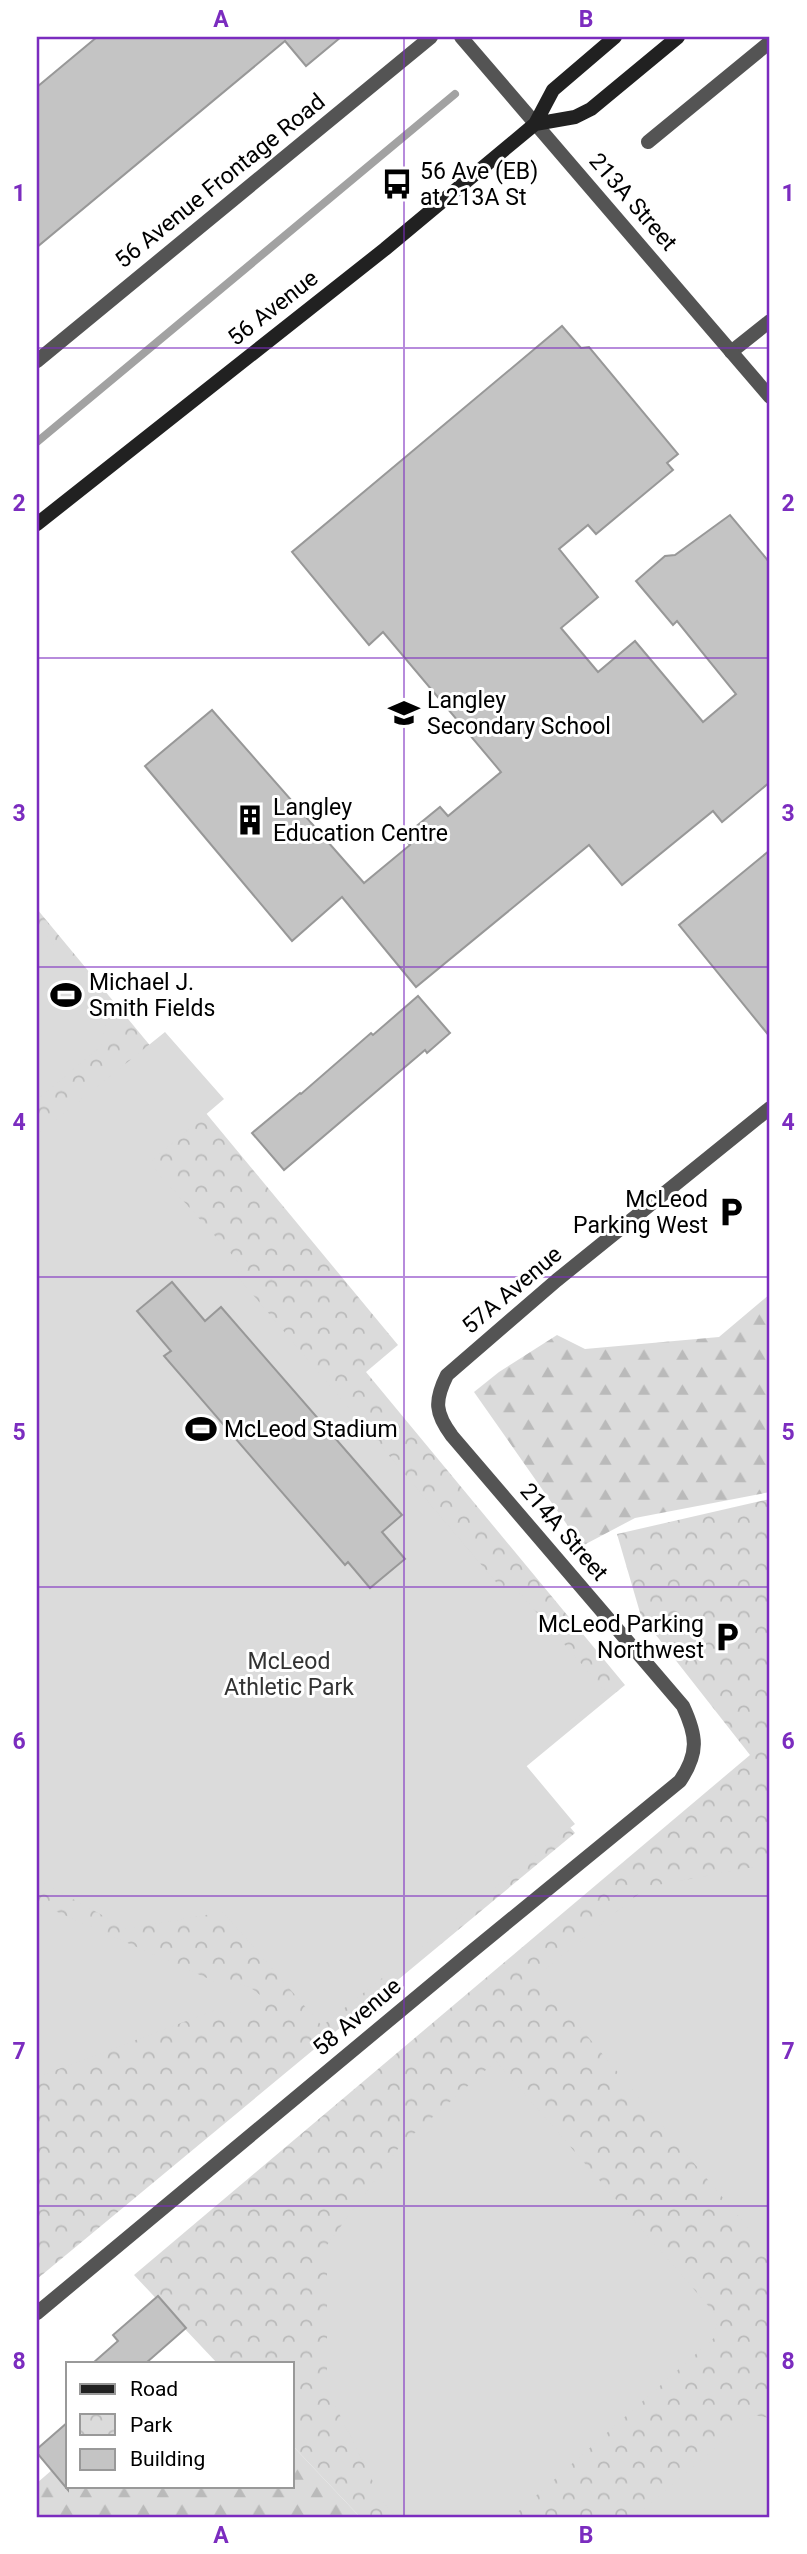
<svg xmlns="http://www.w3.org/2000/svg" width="807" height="2554" font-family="Roboto,sans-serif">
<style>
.forest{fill:url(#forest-firs)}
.park{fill:url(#park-crowns)}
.garden{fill:#dbdbdb}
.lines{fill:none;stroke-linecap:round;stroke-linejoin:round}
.stream{stroke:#a2a2a2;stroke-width:8}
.building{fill:#c4c4c4;stroke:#989898;stroke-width:2}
.lane{stroke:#545454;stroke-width:14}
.street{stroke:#545454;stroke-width:14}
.secondary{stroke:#212121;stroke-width:14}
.grid{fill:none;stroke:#7b2cbf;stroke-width:2;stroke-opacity:0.55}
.labels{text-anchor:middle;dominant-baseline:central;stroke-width:6;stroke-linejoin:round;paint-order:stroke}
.poi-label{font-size:23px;fill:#000;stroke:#fff;text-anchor:start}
.street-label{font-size:23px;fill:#000;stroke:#fff}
.park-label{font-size:23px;fill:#323232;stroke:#fff}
.neatline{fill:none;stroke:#7b2cbf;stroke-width:2.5}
.grid-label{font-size:23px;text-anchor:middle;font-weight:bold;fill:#7b2cbf}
</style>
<defs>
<pattern id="forest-firs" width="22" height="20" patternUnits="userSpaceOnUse" patternTransform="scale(1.75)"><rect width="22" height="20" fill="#dbdbdb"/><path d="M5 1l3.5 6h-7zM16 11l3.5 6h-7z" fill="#bababa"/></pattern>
<pattern id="park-crowns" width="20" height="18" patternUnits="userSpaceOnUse" patternTransform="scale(1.75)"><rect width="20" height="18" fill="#dbdbdb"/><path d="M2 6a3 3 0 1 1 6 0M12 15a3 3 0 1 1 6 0" fill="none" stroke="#bababa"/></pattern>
</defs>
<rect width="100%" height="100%" fill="#fff"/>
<path class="forest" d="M770 1294V1492L635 1518 582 1546 474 1392 499 1372 557 1335 585 1349 719 1337Z
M292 2445 360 2517H37V2483L68 2456V2486H292Z"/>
<path class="park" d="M37 909 398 1345 366 1372 625 1685 522 1770 575 1833 37 2279Z
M770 1499V2517H360L292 2445V2363H217L134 2275 750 1755 641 1616 617 1534Z"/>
<path class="garden" d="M37 924 108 1012 101 1046 37 1100Z
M165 1032 224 1099 149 1163 244 1268 237 1276 501 1588 510 1582 607 1693 524 1763 575 1824 322 2026 223 1912 127 1929 37 1879V1135Z
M770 1864V2254L537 1976 647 1887Z
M37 1903 225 1986C241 1982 249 1985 261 1996L260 2008 252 2016 235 2015 221 2008 37 2077Z
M496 2061 717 2316 715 2337 512 2517H396L383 2502 327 2389V2245L400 2146Z
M753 2415 770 2418V2517H634Z"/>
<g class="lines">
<path class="stream" d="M37 442 455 94"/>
</g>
<path class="building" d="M97 37H341L306 66 285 41 37 247V87Z
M562 326 581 348 589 347 678 454 667 463 673 470 596 534 588 525 559 549 598 597 561 628 598 672 635 641 703 722 736 694 677 621 673 625 636 581 665 556 675 555 730 515 770 563V782L722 822 713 811 622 885 589 845 416 987 342 897 292 941 145 766 212 710 364 883 410 845 403 837 440 807 448 816 501 772 383 632 369 645 292 552Z
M770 850V1037L679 925Z
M418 996 450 1033 427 1053 425 1050 284 1170 252 1133 300 1093 301 1094 371 1033 373 1035Z
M172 1282 205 1321 221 1307 402 1515 382 1532 405 1559 370 1588 348 1562 345 1565 164 1356 171 1351 137 1311Z
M158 2296 186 2328 146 2363H93L118 2341 113 2335Z
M68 2422V2490L37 2453V2449Z"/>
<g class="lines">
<path class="lane" d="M648 142 770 42
M731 352 770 321"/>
<path class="street" d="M461 37 770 397
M37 361 431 37
M37 2313 465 1957 680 1781C699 1753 697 1736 683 1706L452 1436C435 1413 434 1401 447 1375L557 1280 770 1108"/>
<path class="secondary" d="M535 124 575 117 591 109 678 37
M37 524 385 249 535 124 553 90 615 37"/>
</g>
<path class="grid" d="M404 37V2517M37 348H770M37 658H770M37 967H770M37 1277H770M37 1587H770M37 1896H770M37 2206H770"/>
<defs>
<g id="bus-bare" transform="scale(2.415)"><path d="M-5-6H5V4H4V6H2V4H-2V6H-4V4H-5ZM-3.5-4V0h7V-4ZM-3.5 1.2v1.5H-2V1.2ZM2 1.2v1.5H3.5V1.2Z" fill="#000" stroke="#fff" stroke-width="2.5" paint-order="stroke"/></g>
<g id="school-bare" transform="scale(2.415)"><path d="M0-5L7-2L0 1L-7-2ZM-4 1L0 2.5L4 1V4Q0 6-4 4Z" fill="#000" stroke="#fff" stroke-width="2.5" paint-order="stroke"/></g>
<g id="building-bare" transform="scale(2.415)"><path d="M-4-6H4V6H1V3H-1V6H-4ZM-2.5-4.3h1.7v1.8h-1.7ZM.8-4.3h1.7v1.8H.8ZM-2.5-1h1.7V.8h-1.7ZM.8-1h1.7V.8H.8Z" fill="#000" stroke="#fff" stroke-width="2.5" paint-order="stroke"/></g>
<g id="stadium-bare" transform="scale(2.415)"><path d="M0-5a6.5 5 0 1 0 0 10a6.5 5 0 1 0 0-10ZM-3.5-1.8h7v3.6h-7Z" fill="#000" stroke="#fff" stroke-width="2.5" paint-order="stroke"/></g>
<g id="parking-bare" transform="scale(2.415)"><path d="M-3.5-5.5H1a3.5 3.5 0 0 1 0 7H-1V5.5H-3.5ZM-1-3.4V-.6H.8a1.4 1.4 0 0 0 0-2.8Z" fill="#000" stroke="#fff" stroke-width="2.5" paint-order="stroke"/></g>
</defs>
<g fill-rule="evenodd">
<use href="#bus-bare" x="397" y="184"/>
<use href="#school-bare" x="404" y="713"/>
<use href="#building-bare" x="250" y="820"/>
<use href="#stadium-bare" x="66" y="995"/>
<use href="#parking-bare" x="731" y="1212"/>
<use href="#stadium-bare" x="201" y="1429"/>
<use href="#parking-bare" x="727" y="1637"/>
</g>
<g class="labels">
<g class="poi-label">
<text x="420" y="171">56 Ave (EB)<tspan x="420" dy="26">at 213A St</tspan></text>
<text x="427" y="700">Langley<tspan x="427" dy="26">Secondary School</tspan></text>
<text x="273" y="807">Langley<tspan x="273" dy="26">Education Centre</tspan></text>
<text x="89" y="982">Michael J.<tspan x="89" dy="26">Smith Fields</tspan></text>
<text x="708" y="1199" text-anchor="end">McLeod<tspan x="708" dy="26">Parking West</tspan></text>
<text x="224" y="1429">McLeod Stadium</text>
<text x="704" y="1624" text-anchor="end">McLeod Parking<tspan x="704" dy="26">Northwest</tspan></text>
</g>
<g class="street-label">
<text transform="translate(220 181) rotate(-39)">56 Avenue Frontage Road</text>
<text transform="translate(633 202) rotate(49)">213A Street</text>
<text transform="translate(273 308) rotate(-38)">56 Avenue</text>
<text transform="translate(512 1290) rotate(-40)">57A Avenue</text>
<text transform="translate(564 1532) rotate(49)">214A Street</text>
<text transform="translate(357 2017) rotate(-40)">58 Avenue</text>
</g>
<g class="park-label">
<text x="289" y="1661">McLeod<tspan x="289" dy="26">Athletic Park</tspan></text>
</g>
</g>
<rect width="807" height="2554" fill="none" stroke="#ffffff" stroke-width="77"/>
<rect x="66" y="2362" width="228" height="126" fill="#ffffff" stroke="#999999" stroke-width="2"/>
<rect x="80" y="2384" width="35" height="10" fill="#212121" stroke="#999999" stroke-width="2"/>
<text x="130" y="2396" font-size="21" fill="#000000">Road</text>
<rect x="80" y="2414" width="35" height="21" fill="url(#park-crowns)" stroke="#999999" stroke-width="2"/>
<text x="130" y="2432" font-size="21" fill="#000000">Park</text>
<rect x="80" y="2449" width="35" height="21" fill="#c4c4c4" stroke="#999999" stroke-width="2"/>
<text x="130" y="2466" font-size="21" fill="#000000">Building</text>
<rect x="38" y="38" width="730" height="2478" class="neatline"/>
<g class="grid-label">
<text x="221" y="27">A</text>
<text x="586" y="27">B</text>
<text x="19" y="201">1</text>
<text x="788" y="201">1</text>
<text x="19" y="511">2</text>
<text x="788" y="511">2</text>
<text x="19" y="821">3</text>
<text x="788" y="821">3</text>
<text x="19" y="1130">4</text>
<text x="788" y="1130">4</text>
<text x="19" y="1440">5</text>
<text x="788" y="1440">5</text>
<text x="19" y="1749">6</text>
<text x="788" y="1749">6</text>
<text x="19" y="2059">7</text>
<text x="788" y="2059">7</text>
<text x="19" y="2369">8</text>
<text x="788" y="2369">8</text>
<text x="221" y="2543">A</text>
<text x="586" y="2543">B</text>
</g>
</svg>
